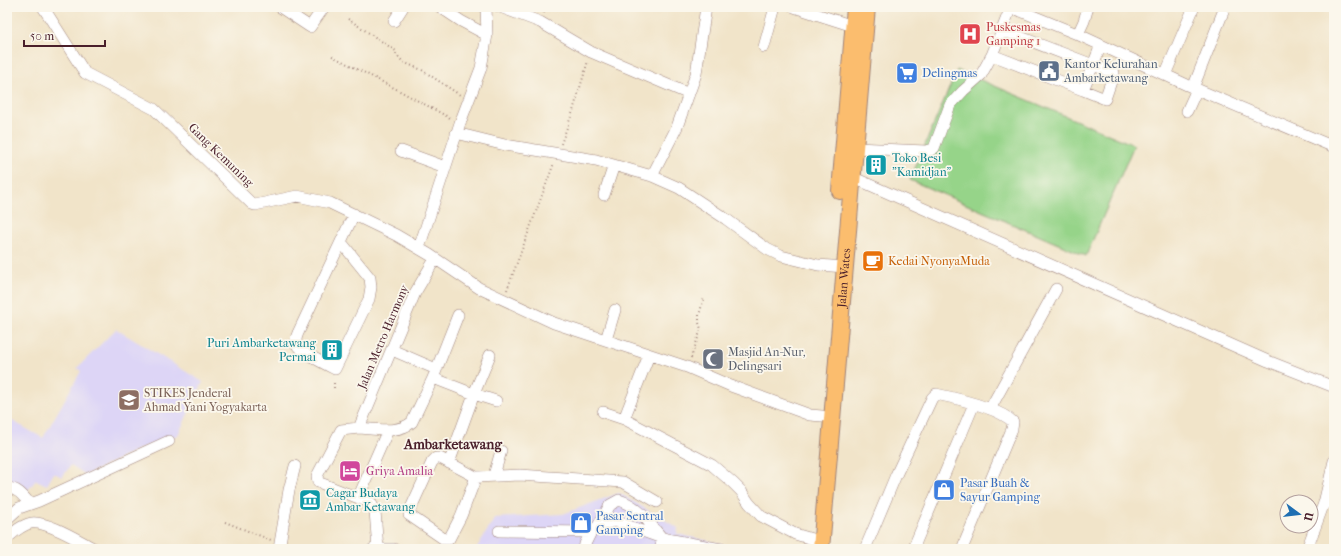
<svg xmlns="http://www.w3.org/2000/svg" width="1341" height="556" font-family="'IM FELL French Canon',serif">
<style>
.built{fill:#ddd5f6}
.green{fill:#96d489;stroke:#707a5a}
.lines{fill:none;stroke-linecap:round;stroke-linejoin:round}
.minor-casing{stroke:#9e827a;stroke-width:12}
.highway-casing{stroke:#9e827a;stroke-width:18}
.path{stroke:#9e827a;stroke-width:2;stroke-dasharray:1 3;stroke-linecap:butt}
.minor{stroke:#fff;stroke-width:11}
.highway{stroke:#fbbd6e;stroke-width:16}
.labels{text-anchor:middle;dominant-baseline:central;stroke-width:3.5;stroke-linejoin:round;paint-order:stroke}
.health-label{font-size:12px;fill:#be3a42;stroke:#fbf7ec;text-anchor:start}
.service-label{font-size:12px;fill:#4e5e75;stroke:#fbf7ec;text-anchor:start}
.shop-label{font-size:12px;fill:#366cbe;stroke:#fbf7ec;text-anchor:start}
.street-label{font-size:12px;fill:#4a1f2b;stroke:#fbf7ec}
.culture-label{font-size:12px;fill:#0d838f;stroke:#fbf7ec;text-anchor:start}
.food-label{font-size:12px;fill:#c56008;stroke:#fbf7ec;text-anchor:start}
.worship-label{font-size:12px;fill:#5b616d;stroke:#fbf7ec;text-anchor:start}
.education-label{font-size:12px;fill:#785e54;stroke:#fbf7ec;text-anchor:start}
.hotel-label{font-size:12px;fill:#b23c85;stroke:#fbf7ec;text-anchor:start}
.quarter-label{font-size:14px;font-weight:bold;fill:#4a1f2b;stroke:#fbf7ec}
</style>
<rect width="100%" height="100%" fill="#fbf7ec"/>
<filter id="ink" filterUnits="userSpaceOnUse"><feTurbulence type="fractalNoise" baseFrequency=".025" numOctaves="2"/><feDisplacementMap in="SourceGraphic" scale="8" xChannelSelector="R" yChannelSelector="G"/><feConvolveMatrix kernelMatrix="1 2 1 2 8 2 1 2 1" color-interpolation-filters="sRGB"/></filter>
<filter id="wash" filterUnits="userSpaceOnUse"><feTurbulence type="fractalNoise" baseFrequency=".012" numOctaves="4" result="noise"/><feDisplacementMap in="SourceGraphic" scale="16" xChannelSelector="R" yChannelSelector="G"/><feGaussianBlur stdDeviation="0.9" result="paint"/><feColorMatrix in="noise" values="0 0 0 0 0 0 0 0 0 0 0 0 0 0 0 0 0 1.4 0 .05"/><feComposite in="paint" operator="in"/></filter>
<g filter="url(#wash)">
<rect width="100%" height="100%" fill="#f1e4c9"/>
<path class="built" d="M116 329 203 382 178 435 141 448 86 475 71 465 62 477 54 473 47 485 36 480 28 490 8 478 7 479V418L43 438 81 371 77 368Z
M619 493 678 528 677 534 727 545 734 549H476L495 518 563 514Z"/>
<path class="green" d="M957 70 1134 145 1086 256 910 180Z"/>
</g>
<g filter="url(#ink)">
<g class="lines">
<g class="minor-casing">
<path id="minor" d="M43 7 85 73 154 109 252 204 255 205 297 196 330 203 396 235 430 255 479 288 554 323 687 367 731 386 810 415 822 416
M280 7 310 27 324 7
M440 7 461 21 487 35
M500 7 540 22 591 52 689 94
M794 7 853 26
M1011 7 1077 34 1187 85 1334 147
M1011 7 992 55 1083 90 1101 45
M394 21 403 7
M1002 30 1114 73 1105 99 1083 90
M1078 34 1084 21 1088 7
M764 47 775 7
M1165 75 1194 7
M1193 88 1223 12
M1187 111 1197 89
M456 133 505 145 596 160 652 176 679 188 726 219 767 249 781 256 818 265 845 267
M855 148 926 151 931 150 934 148 950 105 963 91 981 75 992 55
M401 151 445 167
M652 176 677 127 696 74 706 7
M852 177 1268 361 1334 387
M604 195 614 165
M341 242 370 278 371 287 369 299 335 369C327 365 299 351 297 345 295 341 296 337 298 333L354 214
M419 248 460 123 481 68 487 35 486 7
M435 259 415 293 359 428C375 429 399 434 412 422L433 378 474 394 496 401
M606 340 615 310
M392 350 436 369
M433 378 458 315
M990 409 1056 289
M603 412 624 419 712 465 733 483 741 491 749 503 761 516 795 534 812 539
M624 419 649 355
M359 428 341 430 317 476 318 482 371 503 375 511 378 549H373
M449 463 474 394 490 355
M494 475 501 451
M476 477 461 516 449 539H444L409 515 410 510 432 462 436 458H440L476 477 520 475 623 482 657 502
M7 488C18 488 24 497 30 504
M358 498 388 430
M1324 503H1334
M7 519 19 508 39 501 169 441
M598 526 610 505 619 500C639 506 648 522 662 538L661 549
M499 531 591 532
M7 538C14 532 22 525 31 523 46 520 81 542 95 549
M279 549 289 490 295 466
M378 549H394
M584 549 585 544 591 532 598 526 615 521 662 538 721 549
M865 549 896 475 932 398 936 394C955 398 999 408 1013 422L1012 429 962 549
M913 549 974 404
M1307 549 1324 503 1334 461"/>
</g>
<g class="highway-casing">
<g id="highway">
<path d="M840 191 855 7"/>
<path id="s1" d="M821 549 867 7"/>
</g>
</g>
<path class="path" d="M544 13 546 7
M348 19 396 51V54L403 62 422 70 460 95
M332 56 398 90 452 119
M561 144 573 111 588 61
M507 290 554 163
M691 358 701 329 699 323V315L704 298
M334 388V380
M225 522 271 540"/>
<use href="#minor" class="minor"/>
<use href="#highway" class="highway"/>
</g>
</g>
<defs>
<g id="hospital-square" transform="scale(1.15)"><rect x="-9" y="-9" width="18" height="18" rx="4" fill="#e0444e" stroke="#fbf7ec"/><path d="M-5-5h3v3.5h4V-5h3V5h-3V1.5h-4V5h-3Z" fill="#fff"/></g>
<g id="civic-square" transform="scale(1.15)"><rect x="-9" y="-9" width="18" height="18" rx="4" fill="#5c6f8a" stroke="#fbf7ec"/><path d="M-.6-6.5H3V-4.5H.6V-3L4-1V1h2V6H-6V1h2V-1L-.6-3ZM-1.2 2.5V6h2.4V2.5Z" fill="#fff"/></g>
<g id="supermarket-square" transform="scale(1.15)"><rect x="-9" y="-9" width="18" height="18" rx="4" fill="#3f7fe0" stroke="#fbf7ec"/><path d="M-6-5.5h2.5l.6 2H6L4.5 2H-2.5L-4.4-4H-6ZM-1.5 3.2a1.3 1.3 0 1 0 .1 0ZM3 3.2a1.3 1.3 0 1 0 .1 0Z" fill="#fff"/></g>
<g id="building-square" transform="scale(1.15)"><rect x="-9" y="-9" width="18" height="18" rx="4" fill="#0f9aa8" stroke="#fbf7ec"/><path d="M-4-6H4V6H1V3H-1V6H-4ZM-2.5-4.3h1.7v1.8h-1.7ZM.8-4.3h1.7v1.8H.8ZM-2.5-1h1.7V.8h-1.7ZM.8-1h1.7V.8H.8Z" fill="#fff"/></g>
<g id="cafe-square" transform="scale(1.15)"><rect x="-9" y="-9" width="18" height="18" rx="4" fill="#e8710a" stroke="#fbf7ec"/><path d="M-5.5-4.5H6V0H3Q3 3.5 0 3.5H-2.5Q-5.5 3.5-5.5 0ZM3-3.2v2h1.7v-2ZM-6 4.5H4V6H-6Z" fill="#fff"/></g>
<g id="mosque-square" transform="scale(1.15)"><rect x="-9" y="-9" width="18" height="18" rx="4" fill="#6b7280" stroke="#fbf7ec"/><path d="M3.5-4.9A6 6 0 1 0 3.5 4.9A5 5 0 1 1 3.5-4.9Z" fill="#fff"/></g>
<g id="university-square" transform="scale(1.15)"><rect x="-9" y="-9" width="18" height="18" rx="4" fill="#8d6e63" stroke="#fbf7ec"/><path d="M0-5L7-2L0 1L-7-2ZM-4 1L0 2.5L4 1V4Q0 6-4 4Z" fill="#fff"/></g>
<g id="hotel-square" transform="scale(1.15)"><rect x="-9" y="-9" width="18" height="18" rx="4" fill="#d1479c" stroke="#fbf7ec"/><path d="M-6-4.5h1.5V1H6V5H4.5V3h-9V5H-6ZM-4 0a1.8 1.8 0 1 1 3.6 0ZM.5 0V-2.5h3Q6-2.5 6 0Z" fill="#fff"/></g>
<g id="shop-square" transform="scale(1.15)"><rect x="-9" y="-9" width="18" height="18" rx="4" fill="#3f7fe0" stroke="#fbf7ec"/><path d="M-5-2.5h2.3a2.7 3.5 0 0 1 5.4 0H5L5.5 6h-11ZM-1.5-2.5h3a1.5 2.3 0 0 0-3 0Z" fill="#fff"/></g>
<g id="museum-square" transform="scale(1.15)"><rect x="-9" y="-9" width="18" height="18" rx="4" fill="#0f9aa8" stroke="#fbf7ec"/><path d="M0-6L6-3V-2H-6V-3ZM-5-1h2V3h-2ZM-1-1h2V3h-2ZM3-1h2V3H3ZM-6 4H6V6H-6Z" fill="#fff"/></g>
</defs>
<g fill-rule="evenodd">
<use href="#hospital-square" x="970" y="34"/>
<use href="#civic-square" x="1049" y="71"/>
<use href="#supermarket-square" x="907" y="73"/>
<use href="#building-square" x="876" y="165"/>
<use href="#cafe-square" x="873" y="261"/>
<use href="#building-square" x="332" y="350"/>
<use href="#mosque-square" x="713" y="359"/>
<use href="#university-square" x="129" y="400"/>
<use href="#hotel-square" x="350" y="471"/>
<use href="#shop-square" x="944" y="490"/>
<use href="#museum-square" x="310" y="500"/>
<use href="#shop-square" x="581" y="523"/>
</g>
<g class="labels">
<g class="health-label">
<text x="986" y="27">Puskesmas<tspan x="986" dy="14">Gamping 1</tspan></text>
</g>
<g class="service-label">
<text x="1064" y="64">Kantor Kelurahan<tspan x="1064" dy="14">Ambarketawang</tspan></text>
</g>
<g class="shop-label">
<text x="922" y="73">Delingmas</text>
<text x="960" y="483">Pasar Buah &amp;<tspan x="960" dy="14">Sayur Gamping</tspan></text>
<text x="596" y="516">Pasar Sentral<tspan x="596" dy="14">Gamping</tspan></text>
</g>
<g class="street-label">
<text transform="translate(221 155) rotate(44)">Gang Kemuning</text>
<text stroke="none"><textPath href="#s1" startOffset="272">Jalan Wates</textPath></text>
<text transform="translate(383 337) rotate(-67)">Jalan Metro Harmony</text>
</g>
<g class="culture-label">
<text x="892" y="158">Toko Besi<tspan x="892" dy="14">"Kamidjan"</tspan></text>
<text x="316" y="343" text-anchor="end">Puri Ambarketawang<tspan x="316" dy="14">Permai</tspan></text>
<text x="326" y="493">Cagar Budaya<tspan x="326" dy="14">Ambar Ketawang</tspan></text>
</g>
<g class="food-label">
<text x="888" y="261">Kedai NyonyaMuda</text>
</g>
<g class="worship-label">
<text x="728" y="352">Masjid An-Nur,<tspan x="728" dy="14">Delingsari</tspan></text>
</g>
<g class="education-label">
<text x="144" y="393">STIKES Jenderal<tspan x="144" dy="14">Ahmad Yani Yogyakarta</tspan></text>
</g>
<g class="hotel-label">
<text x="366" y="471">Griya Amalia</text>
</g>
<g class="quarter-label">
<text x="453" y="444">Ambarketawang</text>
</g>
</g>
<rect width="1341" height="556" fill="none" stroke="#fbf7ec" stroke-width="24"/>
<g transform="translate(1299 514) rotate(105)"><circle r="19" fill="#fbf7ec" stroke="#b4a19f"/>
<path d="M0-3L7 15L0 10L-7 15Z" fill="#1f6fb2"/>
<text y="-6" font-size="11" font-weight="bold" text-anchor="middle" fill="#4a1f2b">U</text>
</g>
<path d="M24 40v6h81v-6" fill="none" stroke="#4a1f2b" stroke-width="2"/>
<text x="30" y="40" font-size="12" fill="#4a1f2b" stroke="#fbf7ec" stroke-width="3" paint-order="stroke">50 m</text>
</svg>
